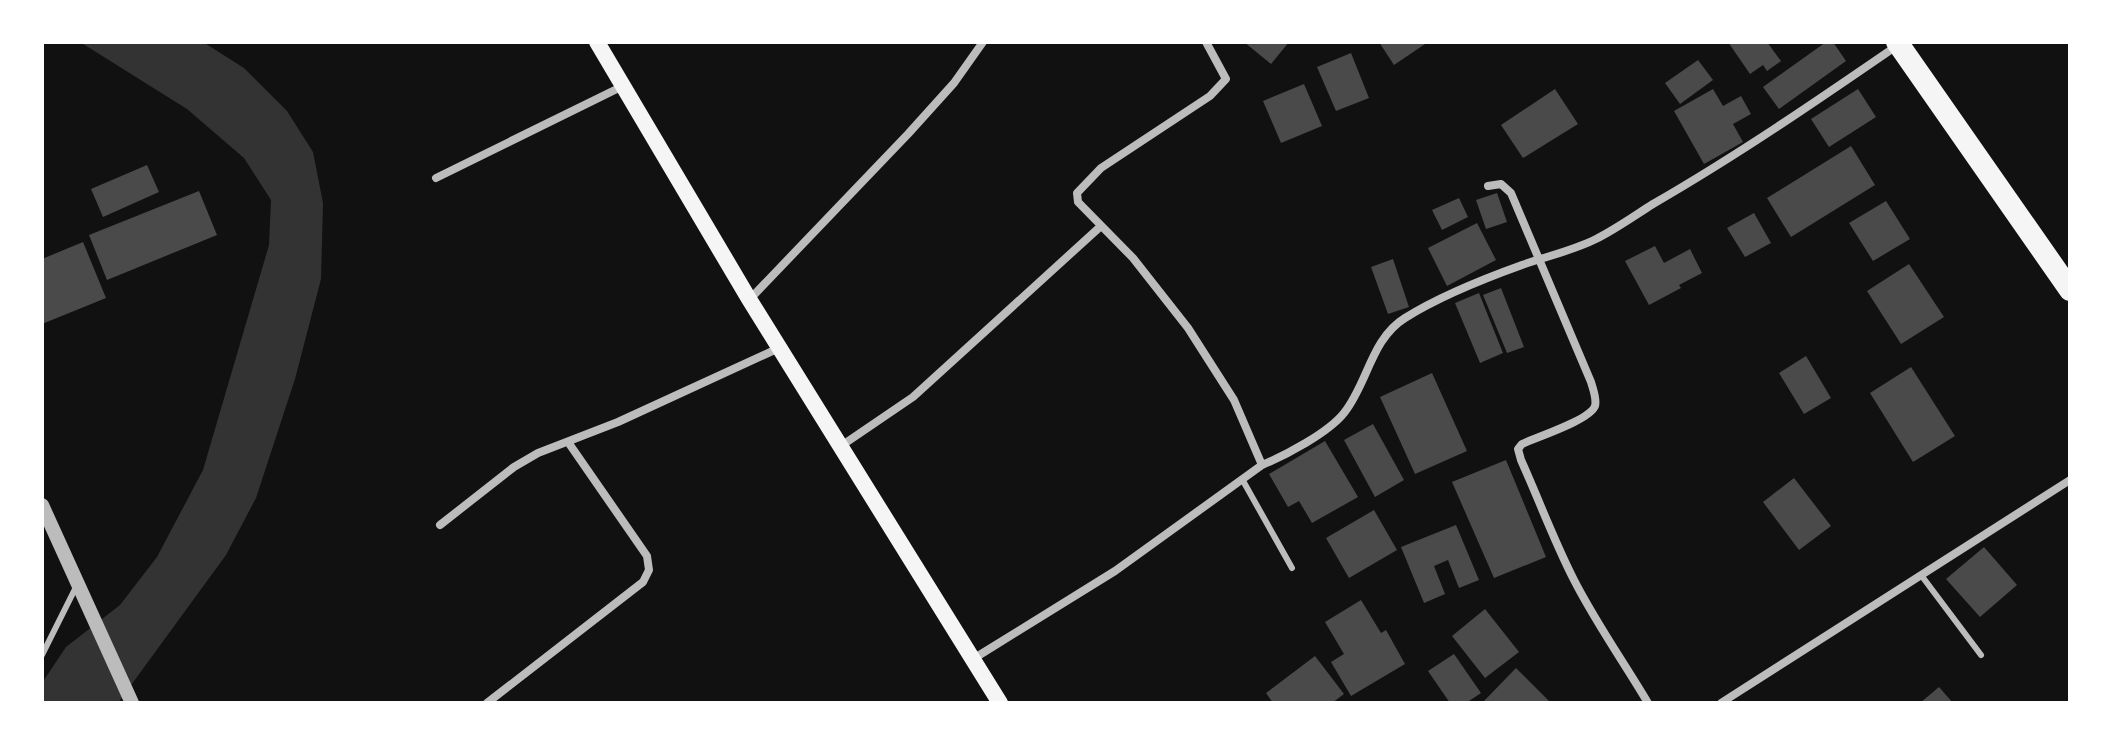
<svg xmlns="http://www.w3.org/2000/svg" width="2112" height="745" font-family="'Crimson Pro',serif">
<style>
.water{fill:#333}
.building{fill:#4a4a4a}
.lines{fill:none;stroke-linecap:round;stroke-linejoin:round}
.service{stroke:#bcbcbc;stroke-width:6}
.minor{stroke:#bcbcbc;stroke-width:8}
.tertiary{stroke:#bcbcbc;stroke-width:14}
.secondary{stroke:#f5f5f5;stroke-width:16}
.trunk{stroke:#f5f5f5;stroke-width:22}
</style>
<rect width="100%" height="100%" fill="#111"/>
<path class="water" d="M80 42H203L244 68 287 111 313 152 323 203 321 279 295 379 256 498 226 555 118 703H42V683L66 647 120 605 157 557 203 470 269 245 271 200 244 158 187 109Z"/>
<path class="building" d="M1244 42H1289L1271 64Z
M1379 42H1428L1394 65Z
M1728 42H1767L1781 61 1767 71 1763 65 1750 74Z
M1826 42H1833L1846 61 1779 109 1763 87Z
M1351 53 1369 98 1336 111 1317 67Z
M1698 60 1713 80 1680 104 1665 83Z
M1304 84 1322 126 1281 143 1263 101Z
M1555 89 1578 124 1523 158 1501 125Z
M1713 89 1723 106 1741 96 1751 114 1733 124 1743 142 1704 164 1674 111Z
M1858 89 1876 117 1829 147 1811 119Z
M1851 146 1875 185 1791 237 1767 198Z
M147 165 159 192 103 217 91 189Z
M199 191 217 235 107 280 89 235Z
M1497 193 1507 222 1486 229 1476 200Z
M1459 198 1468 217 1442 230 1432 210Z
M1886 201 1910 239 1873 261 1849 223Z
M1754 213 1771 243 1745 257 1727 228Z
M1477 223 1496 260 1447 286 1428 248Z
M83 242 106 298 42 324V259Z
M1655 246 1664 263 1690 249 1702 273 1679 285 1681 288 1649 305 1625 261Z
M1393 259 1409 307 1388 314 1371 267Z
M1909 264 1944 317 1901 344 1867 291Z
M1501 288 1524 347 1507 353 1483 295Z
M1479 293 1503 353 1480 363 1455 303Z
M1806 356 1831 398 1804 414 1779 373Z
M1911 367 1955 436 1913 462 1870 393Z
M1432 373 1467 451 1415 474 1380 397Z
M1373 424 1404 480 1375 497 1344 440Z
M1325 441 1358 497 1312 523 1299 501 1288 507 1269 474Z
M1506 460 1546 557 1494 578 1452 482Z
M1794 478 1831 526 1799 550 1763 502Z
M1374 510 1397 550 1349 578 1326 538Z
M1456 525 1479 580 1459 588 1448 560 1434 566 1445 594 1424 603 1401 547Z
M1984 547 2017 585 1980 617 1946 579Z
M1361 600 1381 633 1386 630 1405 664 1351 696 1331 662 1344 654 1325 622Z
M1485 609 1519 652 1485 678 1452 636Z
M1454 654 1481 693 1466 703H1450L1428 671Z
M1315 656 1344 694 1332 703H1273L1266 693Z
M1516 668 1551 703H1486L1484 701Z
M1939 687 1953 703H1920Z"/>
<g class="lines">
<path class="service" d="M1242 479 1292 568
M1921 575 1981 655
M42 655 77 585"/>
<path class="minor" d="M436 178 623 86
M1488 186 1501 184 1511 193 1591 382C1593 389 1597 399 1595 406 1590 420 1537 437 1522 444L1518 449 1521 460C1539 500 1554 541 1574 580 1596 623 1623 661 1648 703
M750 299 908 134 954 83 983 42
M841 446 913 397 1101 226
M1262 465C1286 455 1328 433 1344 413 1368 383 1371 339 1405 318 1440 296 1483 279 1522 265 1547 256 1572 251 1596 239 1616 229 1634 216 1653 204 1738 155 1818 100 1898 45
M440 525 514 467 538 453 618 422 779 348
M973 659 1115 571 1262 465 1234 400 1188 328 1133 258 1078 202 1077 193 1101 168 1210 96 1226 79 1206 42
M487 703 643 582 649 570 647 556 568 442
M1721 703 2070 480"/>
<path class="tertiary" d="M42 505 132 703"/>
<path class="secondary" d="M597 42 749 299 1000 703"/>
<path class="trunk" d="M1897 42 2070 290"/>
</g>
<rect width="2112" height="745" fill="none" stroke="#ffffff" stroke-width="88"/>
</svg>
